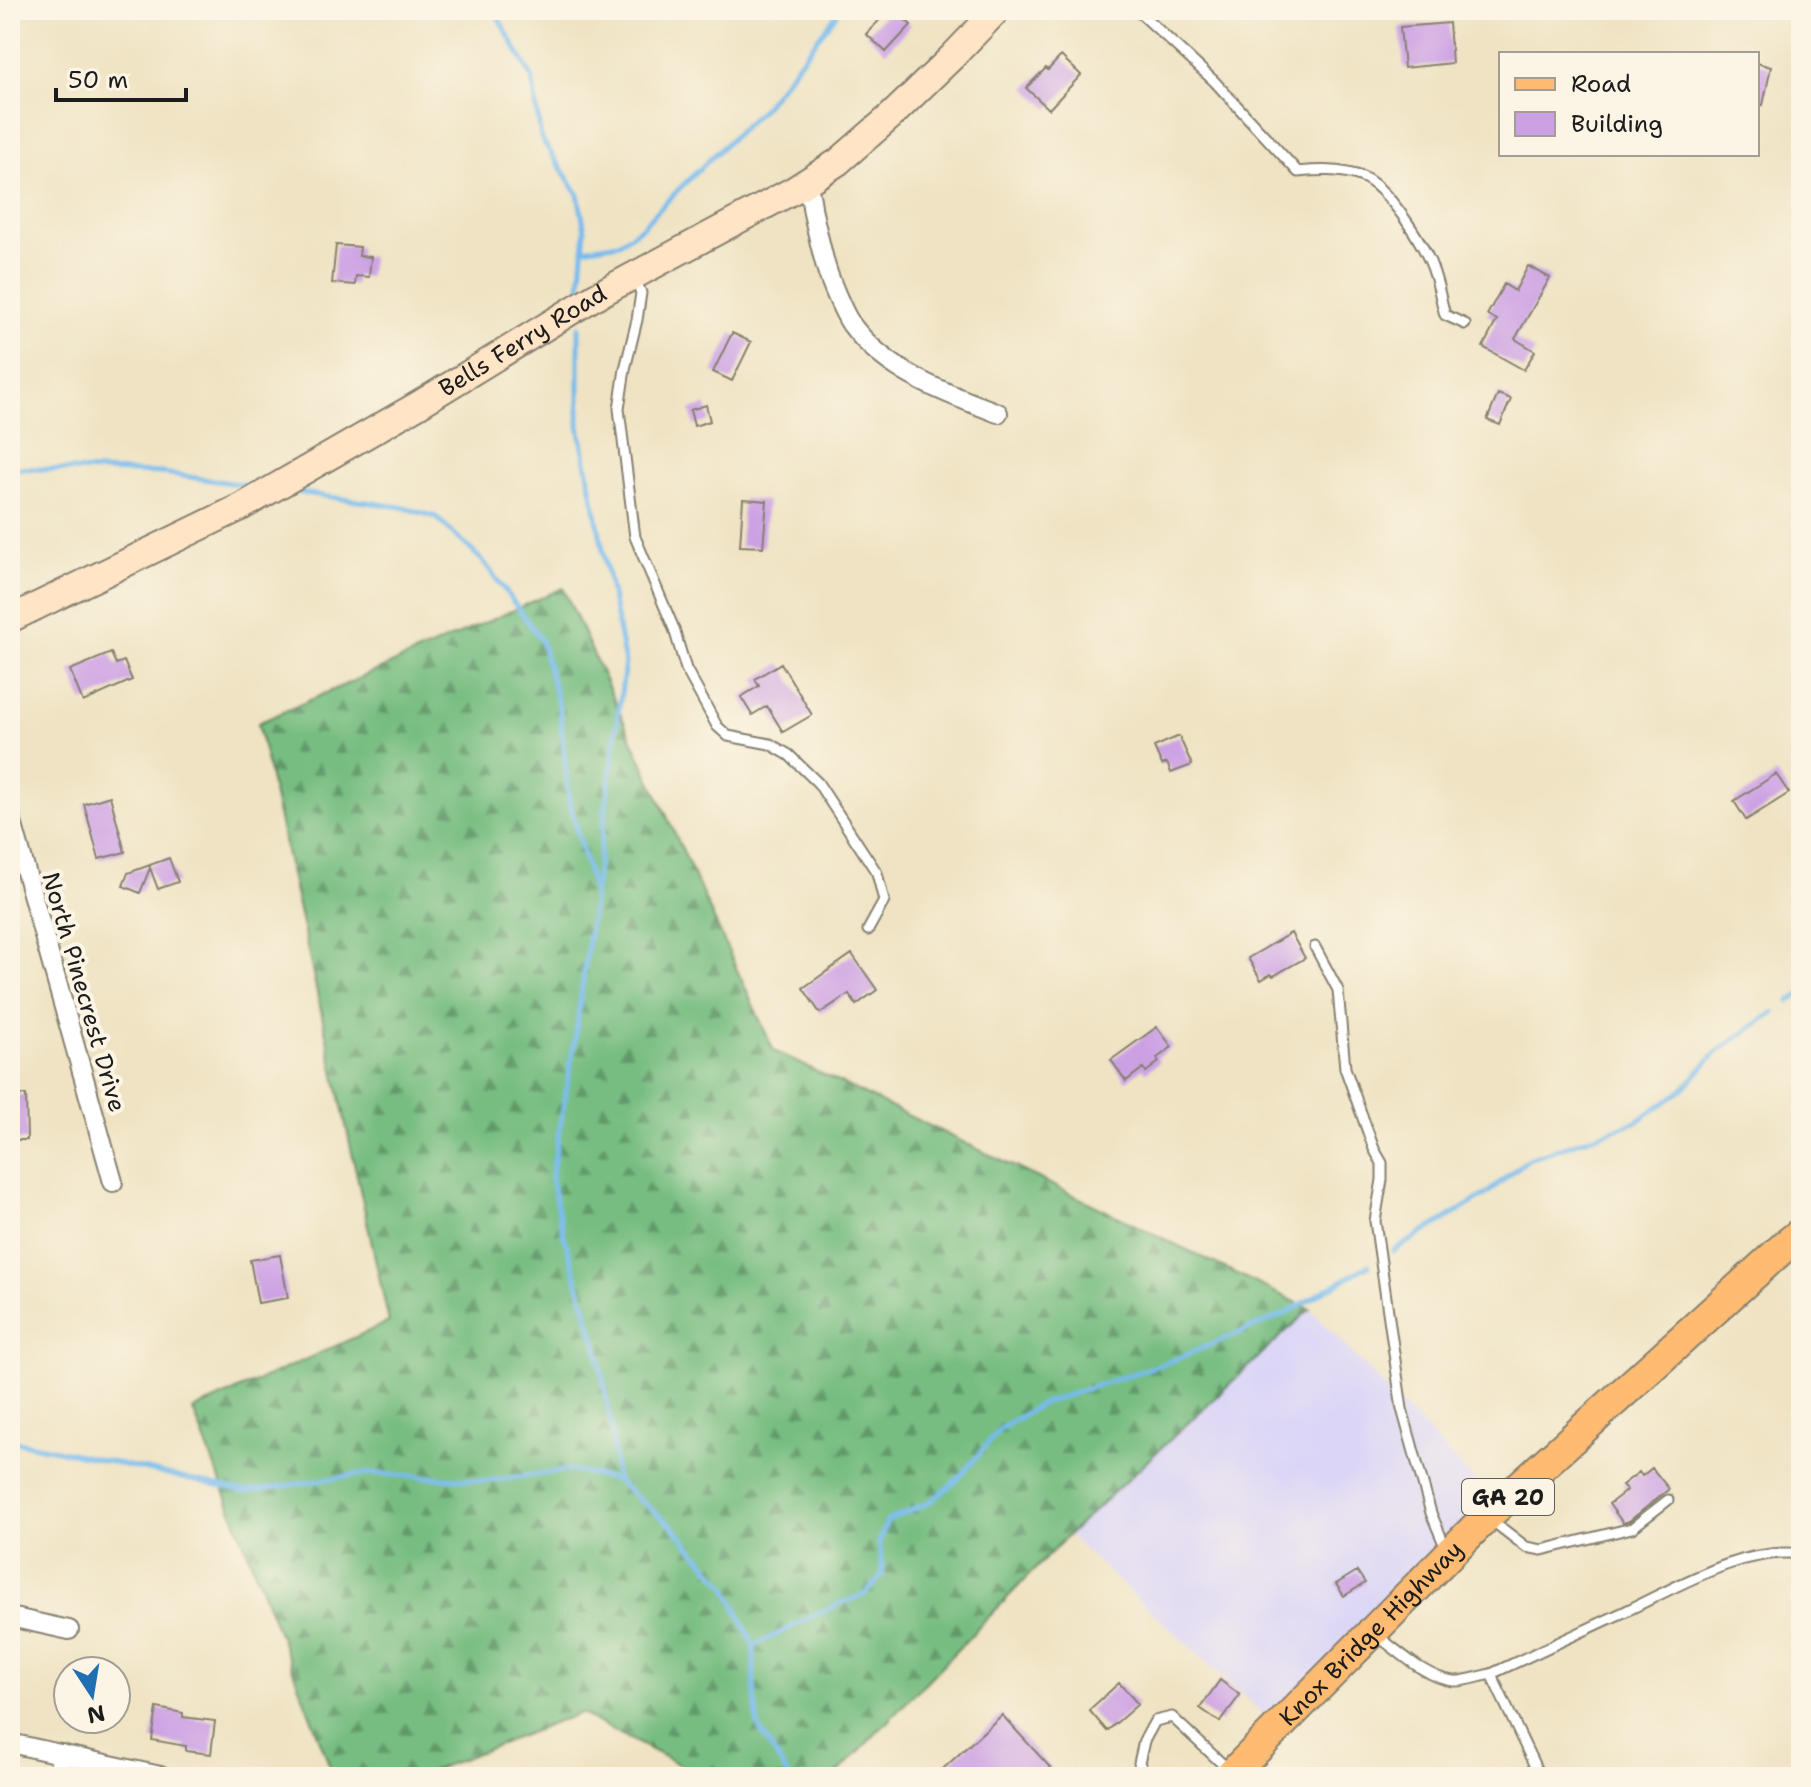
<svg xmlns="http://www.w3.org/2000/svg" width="1811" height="1787" font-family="'Shantell Sans',sans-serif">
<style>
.built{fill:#dbd6f7}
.forest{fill:url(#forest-firs);stroke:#4a6c4e;stroke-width:2}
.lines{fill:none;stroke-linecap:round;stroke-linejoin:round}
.stream{stroke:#77bbed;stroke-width:5}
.building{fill:#cca1e4}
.lane-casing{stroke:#868070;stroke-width:13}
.street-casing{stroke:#868070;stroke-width:22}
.secondary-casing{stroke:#868070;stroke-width:30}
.primary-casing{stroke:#868070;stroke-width:34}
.lane{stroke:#fff;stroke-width:9}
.street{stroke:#fff;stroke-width:18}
.secondary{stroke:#ffe4c6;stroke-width:26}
.primary{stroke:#febb71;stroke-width:30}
.labels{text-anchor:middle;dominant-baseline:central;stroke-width:8;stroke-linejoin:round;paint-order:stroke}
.shield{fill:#fcf5e5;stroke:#5f5d58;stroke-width:2}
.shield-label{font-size:22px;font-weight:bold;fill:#1c1c1c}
.street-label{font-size:24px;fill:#1c1c1c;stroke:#fcf5e5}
</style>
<defs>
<pattern id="forest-firs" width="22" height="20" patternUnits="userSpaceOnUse" patternTransform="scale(2)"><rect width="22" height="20" fill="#77bd81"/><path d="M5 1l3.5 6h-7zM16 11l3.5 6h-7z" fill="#619969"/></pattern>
</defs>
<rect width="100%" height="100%" fill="#fcf5e5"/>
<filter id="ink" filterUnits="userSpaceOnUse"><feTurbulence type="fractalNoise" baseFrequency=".0125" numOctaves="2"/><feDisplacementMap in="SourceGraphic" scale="16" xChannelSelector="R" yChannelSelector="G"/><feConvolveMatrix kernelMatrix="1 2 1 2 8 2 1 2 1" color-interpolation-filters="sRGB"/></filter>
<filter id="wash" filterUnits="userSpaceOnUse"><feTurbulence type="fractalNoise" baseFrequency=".006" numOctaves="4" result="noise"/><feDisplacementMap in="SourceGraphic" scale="32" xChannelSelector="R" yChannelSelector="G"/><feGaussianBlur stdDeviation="1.8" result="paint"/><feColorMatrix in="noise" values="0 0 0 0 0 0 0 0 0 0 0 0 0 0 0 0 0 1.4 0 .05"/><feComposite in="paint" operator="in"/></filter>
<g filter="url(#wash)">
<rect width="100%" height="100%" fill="#efe3c3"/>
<path class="built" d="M1310 1309 1504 1511 1284 1733 1068 1535Z"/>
<path class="forest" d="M563 588 774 1051 1310 1309 1068 1535 834 1777H703L580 1713 416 1777H334L193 1410 389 1322 258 723Z"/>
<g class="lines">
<path class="stream" d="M494 10 532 77 541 138 578 194 585 230 580 288
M583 249 619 243 641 228 680 188 765 106 840 10
M579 327V426L625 663 575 1039 551 1179 562 1229 597 1347 612 1428 616 1480
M10 468 162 473 252 486
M295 492 401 507 436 517 484 562 541 640 560 711 569 801 593 890
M1790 1001 1801 994
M1393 1251 1485 1195 1528 1159 1636 1122 1682 1090 1717 1052 1774 1012
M10 1443 18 1442 57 1450 245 1492 368 1473 487 1481 571 1470 616 1480 673 1527 726 1586 754 1646V1685L758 1726 789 1777
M754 1646 821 1612 865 1594 883 1574 879 1543 887 1521 930 1502 957 1480 1000 1429 1041 1404 1171 1361 1285 1314 1369 1265"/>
</g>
<g id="blocks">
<path class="building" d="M889 10H895L911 25 886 52 866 34Z
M1449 23 1452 63 1404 68 1400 27Z
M1061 56 1081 75 1049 109 1026 88 1046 68 1048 70Z
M1757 63 1771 67 1763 105 1757 104Z
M336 245 360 247 359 256 371 257 369 277 356 276 355 285 332 283Z
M1528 266 1550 278 1515 339 1535 351 1524 370 1483 347 1497 320 1487 315 1504 284 1515 291Z
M732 333 751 342 732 381 713 372Z
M1498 394 1511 399 1500 425 1487 420Z
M706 405 710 421 694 426 690 410Z
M743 499 767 501 763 547 740 546Z
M111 653 116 664 124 661 132 680 83 702 70 670Z
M781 663 812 715 783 732 767 706 752 715 741 697 759 686 755 679Z
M1179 736 1192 765 1171 773 1167 763 1162 765 1154 747Z
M1776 774 1789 793 1746 820 1734 801Z
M110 796 125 852 99 859 84 804Z
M169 858 178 882 158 889 150 868 140 893 123 886 128 873Z
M1291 933 1305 958 1273 976 1271 974 1261 980 1248 958Z
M852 954 877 990 856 1005 849 994 820 1013 803 988Z
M1157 1027 1172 1047 1157 1058 1159 1062 1146 1072 1143 1068 1126 1081 1111 1060Z
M10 1095H26L27 1140H10Z
M280 1255 288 1298 258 1303 250 1260Z
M1652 1468 1669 1489 1629 1521 1623 1523 1609 1504 1627 1490 1622 1485 1639 1472 1642 1476Z
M1357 1571 1365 1583 1344 1596 1336 1584Z
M1220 1680 1240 1695 1220 1722 1200 1708Z
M1119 1683 1138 1704 1107 1731 1089 1710Z
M157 1708 183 1713V1717L215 1721 211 1754 186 1751V1746L152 1740Z
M1002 1715 1059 1777H934Z"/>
</g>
</g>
<g filter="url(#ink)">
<use href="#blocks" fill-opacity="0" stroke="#868070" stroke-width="2"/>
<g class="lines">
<g class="lane-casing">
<path id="lane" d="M1137 10 1214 81 1298 172C1319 170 1339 169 1360 176 1387 185 1426 246 1434 273 1439 287 1441 301 1445 315L1465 324
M635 278 641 293 637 320 625 369 619 409 635 537 674 629 686 669 717 726 728 736 770 744 789 755 818 783 877 873 884 901 868 930
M1315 947 1338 990 1345 1068 1374 1149 1382 1163V1180L1375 1221 1402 1409 1431 1513 1447 1551
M1490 1519 1526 1547 1542 1550 1632 1528 1668 1500
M1376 1635C1399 1651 1424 1677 1453 1681 1465 1682 1480 1676 1491 1674 1536 1653 1581 1632 1626 1611 1677 1587 1744 1546 1801 1554
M1491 1674 1540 1777
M1146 1777 1139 1763 1144 1741 1155 1721 1172 1717 1230 1771"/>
</g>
<g class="street-casing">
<path id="street" d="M806 183C811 192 811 202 813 213 817 231 821 249 826 267 830 281 843 312 851 324 886 372 944 393 998 413
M10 815 113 1182
M10 1617 69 1630
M10 1743 165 1777
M57 1777 62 1754"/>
</g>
<g class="secondary-casing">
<g id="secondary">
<path id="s1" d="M10 619 241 507 418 405 594 297 794 190 838 162 891 116 952 57 997 10"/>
</g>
</g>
<g class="primary-casing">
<g id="primary">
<path id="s2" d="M1229 1777 1487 1516 1786 1245 1801 1233"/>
</g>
</g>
<use href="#lane" class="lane"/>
<use href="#street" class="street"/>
<use href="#secondary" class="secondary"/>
<use href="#primary" class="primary"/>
</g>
</g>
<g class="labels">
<rect class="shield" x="1462" y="1479" width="92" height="36" rx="6"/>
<g class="shield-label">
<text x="1508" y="1497">GA 20</text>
</g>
<g class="street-label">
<text stroke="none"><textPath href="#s1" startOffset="584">Bells Ferry Road</textPath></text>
<text transform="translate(84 992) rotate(74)">North Pinecrest Drive</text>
<text stroke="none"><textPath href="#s2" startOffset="202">Knox Bridge Highway</textPath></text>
</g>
</g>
<rect width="1811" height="1787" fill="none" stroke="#fcf5e5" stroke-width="40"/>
<rect x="1499" y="52" width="260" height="104" fill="#fcf5e5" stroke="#a29e95" stroke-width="2"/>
<rect x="1515" y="78" width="40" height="12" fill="#febb71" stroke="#a29e95" stroke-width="2"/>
<text x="1571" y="92" font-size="24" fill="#1c1c1c">Road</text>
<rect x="1515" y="112" width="40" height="24" fill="#cca1e4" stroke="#a29e95" stroke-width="2"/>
<text x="1571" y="132" font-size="24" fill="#1c1c1c">Building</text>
<g transform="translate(92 1695) rotate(168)"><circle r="38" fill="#fcf5e5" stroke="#a29e95" stroke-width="2"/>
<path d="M0-6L14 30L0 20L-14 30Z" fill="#1f6fb2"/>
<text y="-12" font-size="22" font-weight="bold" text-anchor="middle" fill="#1c1c1c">N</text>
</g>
<path d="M56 88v12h130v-12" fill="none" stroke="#1c1c1c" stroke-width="4"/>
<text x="68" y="88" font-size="24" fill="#1c1c1c" stroke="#fcf5e5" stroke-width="6" paint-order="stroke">50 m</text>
</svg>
